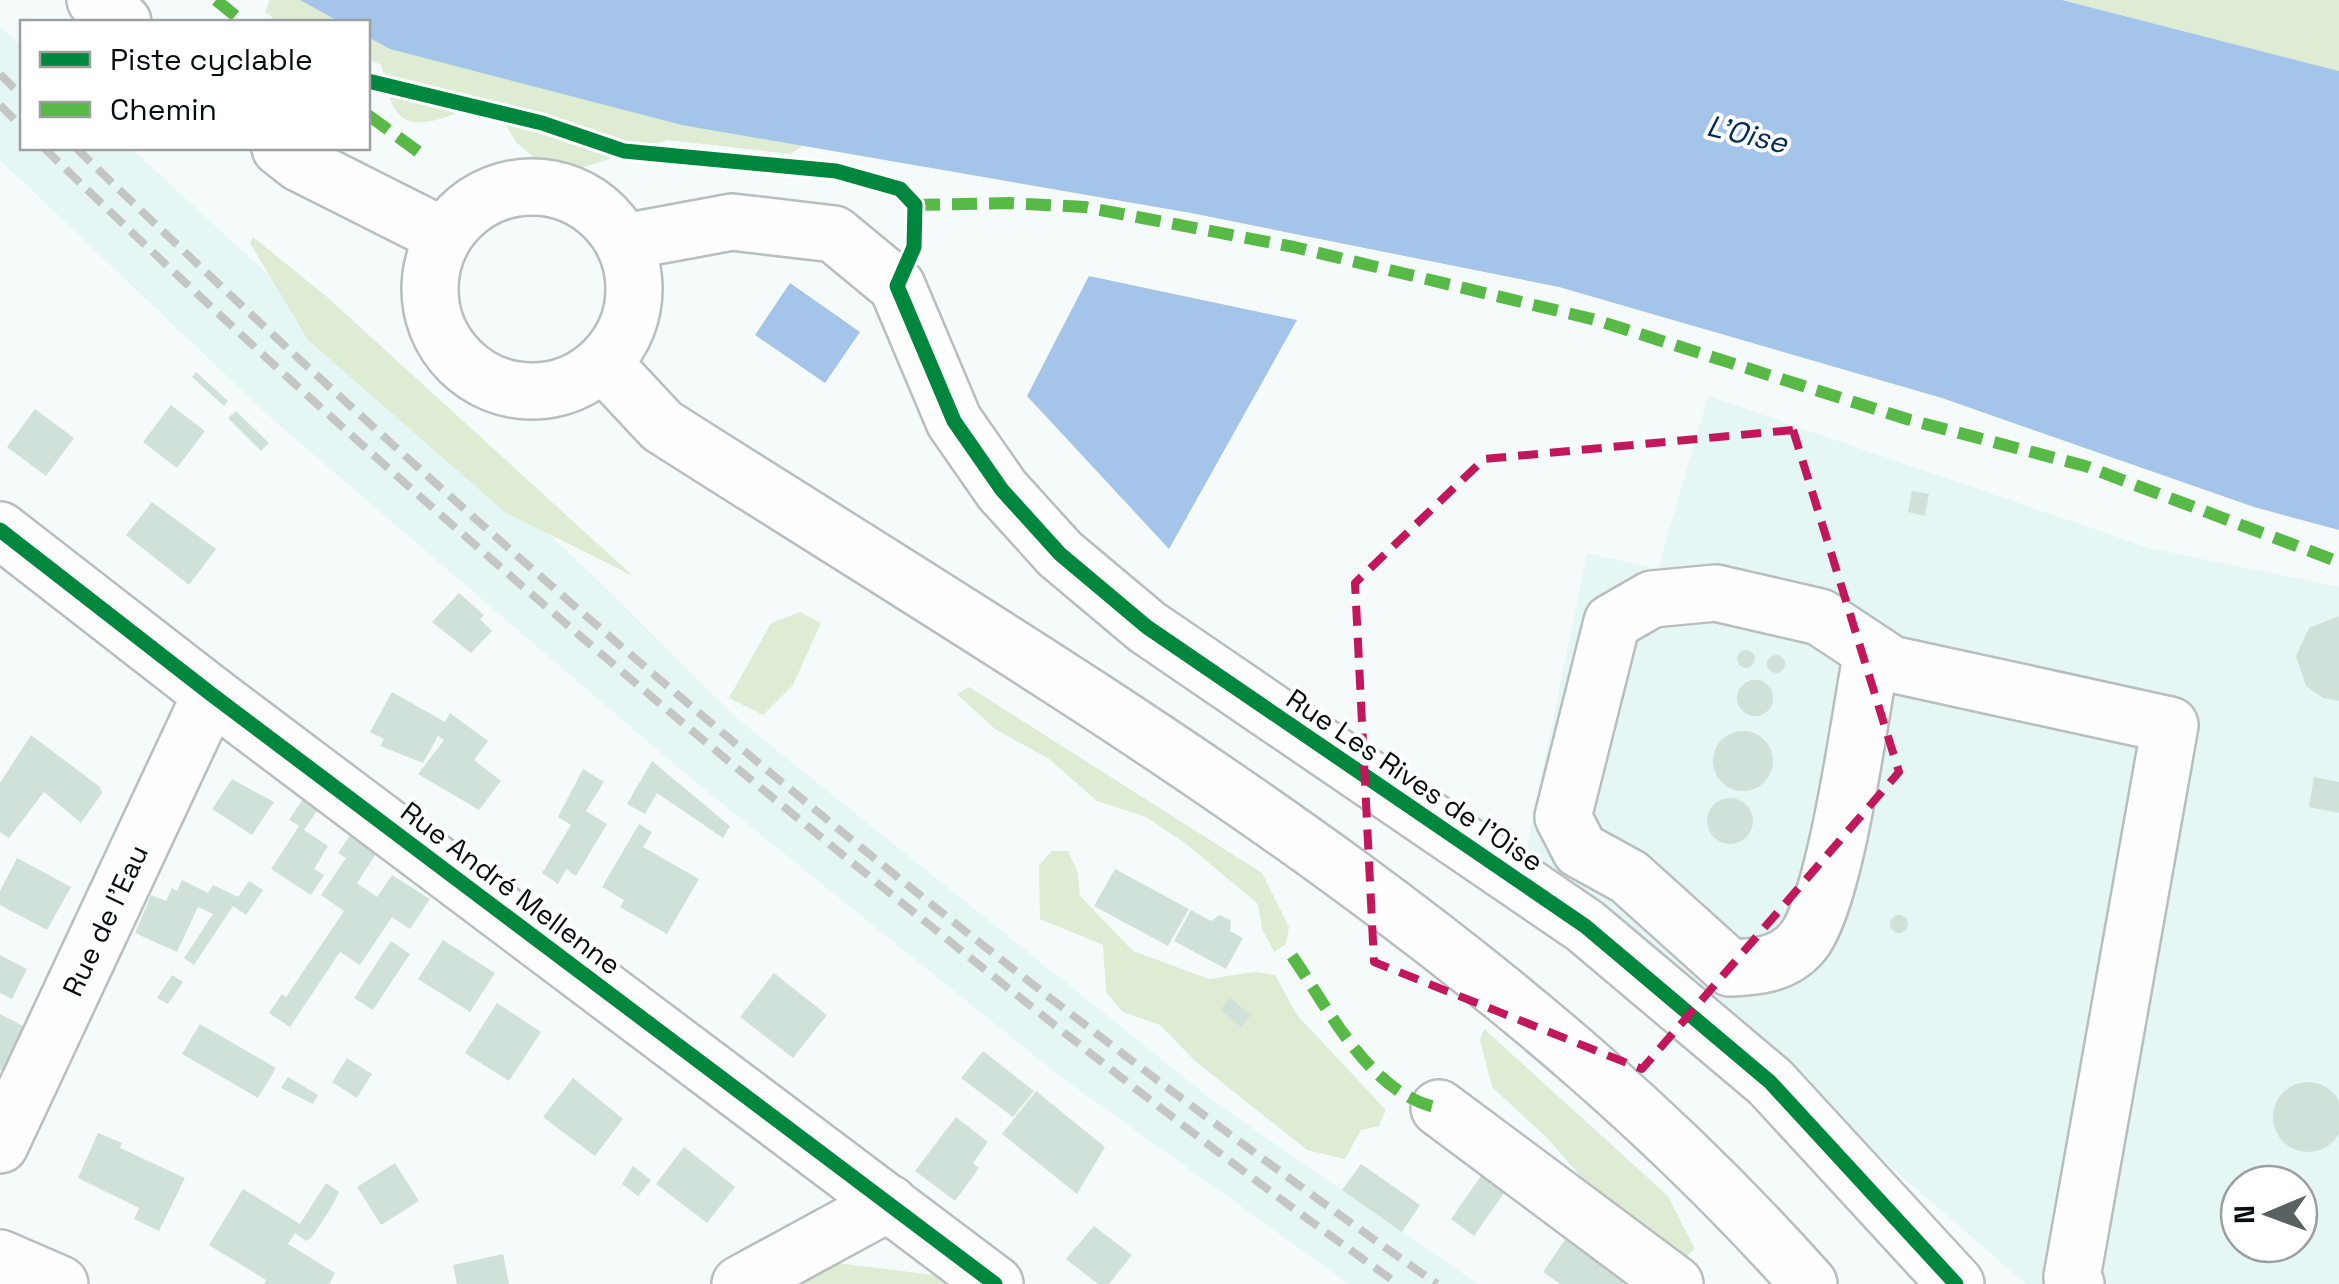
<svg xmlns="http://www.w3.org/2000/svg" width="2339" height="1284" font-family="'Space Grotesk',sans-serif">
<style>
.built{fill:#e4f7f5;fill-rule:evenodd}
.green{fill:#deecd3}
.water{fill:#a4c4ea}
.building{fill:#d0e1d9}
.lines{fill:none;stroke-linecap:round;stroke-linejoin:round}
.minor-casing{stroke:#b7bebd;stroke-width:60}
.major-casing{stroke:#b7bebd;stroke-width:60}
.minor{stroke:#fefefe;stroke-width:55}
.major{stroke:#fefefe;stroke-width:55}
.rail{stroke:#c4c5c5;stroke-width:8;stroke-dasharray:20 10;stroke-linecap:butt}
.quiet{stroke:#58b947;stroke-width:12;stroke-dasharray:25 12;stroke-linecap:butt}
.cycleway-casing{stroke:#fff;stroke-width:21}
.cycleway{stroke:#00873e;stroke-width:15}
.marked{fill:none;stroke:#c2185b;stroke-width:8;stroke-dasharray:20 12;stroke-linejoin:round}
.labels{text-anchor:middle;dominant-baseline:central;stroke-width:8;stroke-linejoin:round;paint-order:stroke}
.street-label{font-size:28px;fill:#070e0e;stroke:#fff}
.water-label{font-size:30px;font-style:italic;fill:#002a59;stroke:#fff}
</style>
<rect width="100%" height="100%" fill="#f5fbfb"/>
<path class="built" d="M0 26 22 46V148H131L585 568 739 720 1216 1103 1478 1284H1349L1057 1074 682 771 271 418 0 160Z
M1708 396 2149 548 2339 587V1284H2026L1526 851 1587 553 1658 569ZM2239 1184H2299V1244H2239Z"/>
<path class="green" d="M270 0H323L364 22H278L265 12Z
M2062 0H2339V71Z
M368 25 818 136 790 154 668 140 581 168 538 161 517 143 489 99C466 108 415 138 397 112 388 101 385 79 381 65L368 59Z
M253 237 327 297 633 576 505 512 308 340 250 243Z
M800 612 821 623 793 685 763 715 729 698 771 623Z
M969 687 1262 873 1289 927 1286 944 1274 952 1262 929 1258 904 1185 843 1146 817 1097 801 1049 759 995 729 957 694Z
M1052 851H1068L1078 873 1080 896 1133 951 1209 979 1254 972 1275 975 1297 1015 1386 1110 1379 1126 1361 1130 1345 1159 1307 1150 1195 1061 1160 1025 1123 1012 1106 992 1103 945 1040 919 1039 865Z
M1484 1029 1668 1196 1695 1249 1679 1263 1590 1187 1548 1139 1492 1087 1480 1040Z
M829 1262 934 1275 945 1284H790Z"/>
<path class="water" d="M300 0H2062L2339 71V530L2254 507 1942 398 1559 287 1191 213 682 125 390 49 368 37V22H340Z
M1089 276 1297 320 1169 549 1027 396Z
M790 283 860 332 825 383 755 335Z"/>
<path class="building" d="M196 372 228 401 224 406 192 377Z
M171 405 205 431 177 468 143 442Z
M35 409 74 438 46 476 7 447Z
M236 411 269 443 261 451 228 418Z
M1912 491 1929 494 1925 516 1908 512Z
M152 502 216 549 189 585 126 535Z
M459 593 484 615 480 619 492 631 471 653 432 622Z
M2339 616V701L2323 698 2306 686 2296 656 2309 628Z
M1737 659a9 9 0 1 1 18 0a9 9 0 1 1-18 0Z
M1767 664a9 9 0 1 1 18 0a9 9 0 1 1-18 0Z
M1737 698a18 18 0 1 1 36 0a18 18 0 1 1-36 0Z
M392 692 445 722 450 713 488 741 474 760 501 781 479 810 418 774 444 740 438 736 423 763 380 746 384 739 370 732Z
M1713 761a30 30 0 1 1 60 0a30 30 0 1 1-60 0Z
M31 735 100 787 102 793 81 823 44 792 9 838 0 832V783Z
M652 761 730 826 723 838 657 793 645 814 627 804Z
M583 769 604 782 586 811 607 824 576 876 566 869 558 884 542 873 571 825 558 817Z
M2314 777 2339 782V813L2309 807Z
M232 779 274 802 252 835 212 809Z
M305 796 319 808 304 830 328 846 314 869 324 875 311 895 271 869 299 826 289 820Z
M1707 821a23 23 0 1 1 46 0a23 23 0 1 1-46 0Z
M639 824 652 832 643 847 699 879 667 934 620 907 624 900 602 887Z
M351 834 376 854 357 883 377 897 392 875 430 899 410 929 392 917 360 965 340 952 290 1027 269 1013 282 994 286 997 344 911 321 895 346 858 338 853Z
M17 858 71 887 47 930 0 905V891Z
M1115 869 1189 909 1168 946 1094 906Z
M182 880 208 893 213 885 238 897 249 881 263 890 246 915 233 906 194 965 184 958 213 914 198 907 177 952 135 933 151 895 166 901 172 888 177 891Z
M1191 910 1211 921 1220 915 1231 921 1230 931 1243 938 1226 969 1174 941Z
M1890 924a9 9 0 1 1 18 0a9 9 0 1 1-18 0Z
M443 940 495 973 470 1012 418 979Z
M391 941 410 954 373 1010 354 998Z
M0 955 27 969 12 999 0 993Z
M774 973 827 1015 793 1058 740 1017Z
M172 975 183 982 168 1004 157 998Z
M1230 998 1251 1015 1241 1027 1220 1010Z
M497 1003 541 1032 509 1081 465 1053Z
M0 1014 25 1027 5 1072 0 1070Z
M200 1024 276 1068 258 1098 182 1054Z
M983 1051 1034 1091 1013 1117 961 1078Z
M347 1058 372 1074 357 1098 332 1082Z
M288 1077 318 1095 313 1104 281 1088Z
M573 1078 623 1119 595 1156 543 1117Z
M2273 1117a35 35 0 1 1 70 0a35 35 0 1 1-70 0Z
M1036 1091 1105 1147 1077 1194 1002 1134Z
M956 1117 988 1142 973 1163 979 1168 955 1201 915 1171Z
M98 1133 122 1143 120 1148 185 1178 159 1231 134 1219 139 1208 78 1178Z
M684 1147 735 1187 707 1223 656 1184Z
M395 1163 419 1201 381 1225 357 1187Z
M1361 1164 1420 1205 1402 1232 1342 1190Z
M633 1166 651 1180 638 1196 622 1184Z
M1481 1176 1504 1193 1474 1236 1451 1219Z
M326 1183 339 1192 331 1208 312 1237 306 1241 295 1233 288 1244 335 1273 329 1284H264L266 1280 209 1245 243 1189 300 1224Z
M1094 1226 1132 1255 1109 1284H1098L1066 1259Z
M1566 1238 1606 1266 1631 1271 1622 1284H1560L1543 1272Z
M503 1254 509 1284H457L453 1265Z"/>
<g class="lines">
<g class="minor-casing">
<g id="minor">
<path d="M624 242 732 222 834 234 897 286 954 421 1002 490 1060 554 1147 627 1585 926 1770 1082 1956 1284"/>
<path d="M0 530 211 694 995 1284"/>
<path d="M1872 652C1860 712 1836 906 1801 944 1782 965 1756 967 1730 968L1629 877 1580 850 1563 817 1612 622 1652 599 1716 593 1820 617 1891 664 2170 725 2072 1277 2076 1284"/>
<path d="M1439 1108 1675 1284"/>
<path id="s1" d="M0 1145 211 694"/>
<path d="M0 1258 60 1284"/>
<path d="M740 1284 889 1203"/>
</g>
</g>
<g class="major-casing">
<path id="major" d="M95 0 123 22
M280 148 299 163 444 236
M430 289a102 102 0 1 1 204 0a102 102 0 1 1-204 0Z
M604 364 662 426C1063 682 1489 924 1809 1284"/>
</g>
<use href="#minor" class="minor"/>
<use href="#major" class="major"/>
<path class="rail" d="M0 74 22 96
M0 105 22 127
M44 148C314 410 597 657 891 894 1057 1028 1224 1161 1398 1284
M76 148C500 558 954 945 1437 1284"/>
<path class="quiet" d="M216 0 243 22
M368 115 420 153
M915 205 1009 203 1085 207 1294 247 1596 320 1910 420 2085 466 2339 562
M1292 956C1329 1009 1370 1095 1439 1108"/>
<g class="cycleway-casing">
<path id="cycleway" d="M368 81 542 123 624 151 836 171 900 189 915 205 914 247 897 286 954 421 1002 490 1060 554 1147 627 1585 926 1770 1082 1956 1284
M0 530 211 694 995 1284"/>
</g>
<use href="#cycleway" class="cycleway"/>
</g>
<path class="marked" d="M1793 430 1899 772 1642 1069 1374 962 1355 583 1484 459Z"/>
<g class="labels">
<g class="street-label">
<text transform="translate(1415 780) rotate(34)">Rue Les Rives de l'Oise</text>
<text transform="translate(511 888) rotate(37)">Rue André Mellenne</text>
<text stroke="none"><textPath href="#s1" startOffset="248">Rue de l'Eau</textPath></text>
</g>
<g class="water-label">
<text transform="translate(1747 134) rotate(13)">L'Oise</text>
</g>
</g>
<rect x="20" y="20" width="350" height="130" fill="#ffffff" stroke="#9c9f9f" stroke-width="2.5"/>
<rect x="40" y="52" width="50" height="15" fill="#00873e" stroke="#9c9f9f" stroke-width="2.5"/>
<text x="110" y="70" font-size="30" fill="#070e0e">Piste cyclable</text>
<rect x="40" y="102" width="50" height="15" fill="#58b947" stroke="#9c9f9f" stroke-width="2.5"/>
<text x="110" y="120" font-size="30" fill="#070e0e">Chemin</text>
<g transform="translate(2269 1214) rotate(269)"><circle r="48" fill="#ffffff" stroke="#9c9f9f" stroke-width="2.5"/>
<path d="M0-8L18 38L0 25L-18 38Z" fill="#5a6161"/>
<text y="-15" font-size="28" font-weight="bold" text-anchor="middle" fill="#070e0e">N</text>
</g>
</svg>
